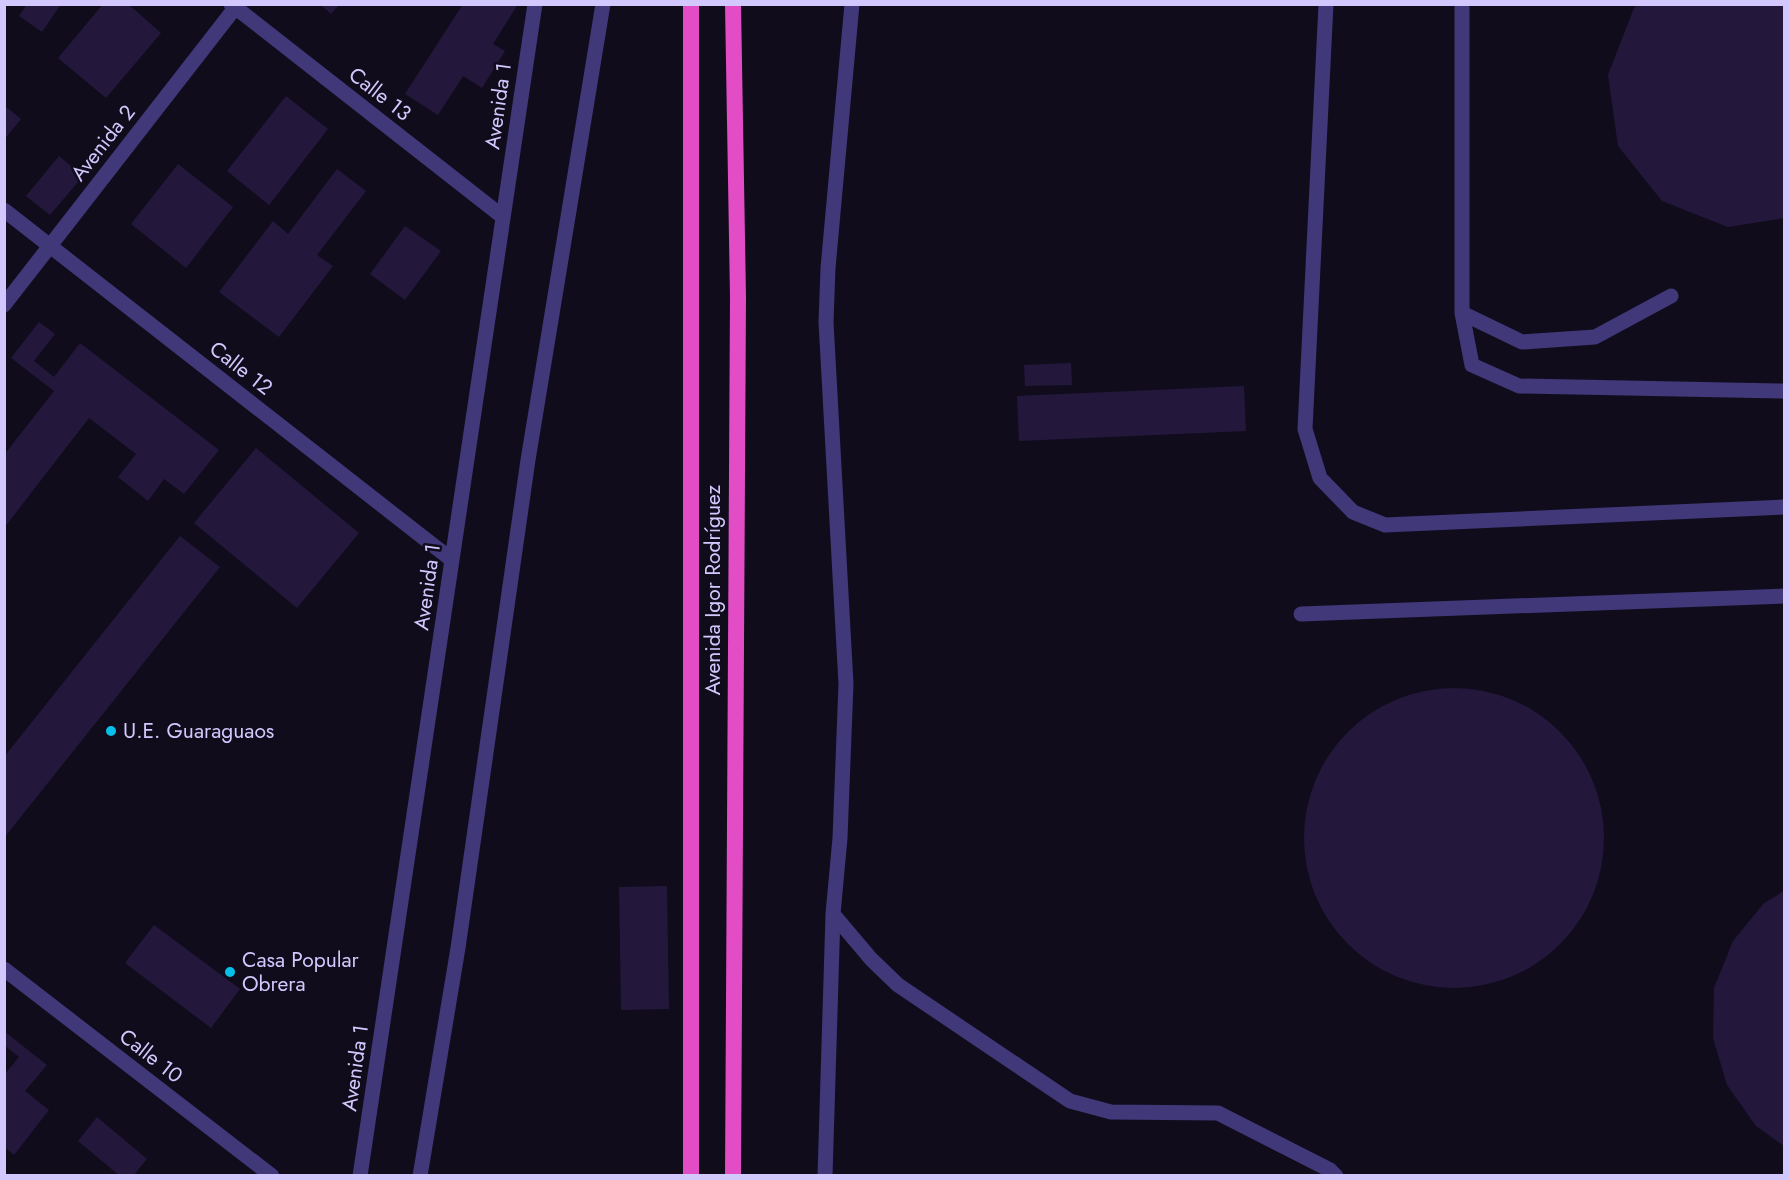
<svg xmlns="http://www.w3.org/2000/svg" width="1789" height="1180" font-family="Jost,sans-serif">
<style>
.building{fill:#23183c}
.lines{fill:none;stroke-linecap:round;stroke-linejoin:round}
.service{stroke:#403879;stroke-width:15}
.minor{stroke:#403879;stroke-width:15}
.trunk{stroke:#e24cc4;stroke-width:16}
.poi-dot{fill:#07c0ea;stroke:#100c1c;stroke-width:2}
.labels{text-anchor:middle;dominant-baseline:central;stroke-width:5;stroke-linejoin:round;paint-order:stroke}
.street-label{font-size:21px;fill:#d3c8fd;stroke:#100c1c}
.poi-label{font-size:21px;fill:#d3c8fd;stroke:#100c1c;text-anchor:start}
</style>
<rect width="100%" height="100%" fill="#100c1c"/>
<path class="building" d="M27 4H61L42 32 19 16Z
M103 4H128L161 33 106 98 58 58Z
M320 4H340L331 14Z
M463 4H518L493 44 505 51 482 88 463 76 438 115 405 94Z
M1639 4H1784V218L1728 227 1662 201 1618 146 1608 75 1634 8Z
M286 96 328 129 269 205 227 171Z
M4 105 21 119 4 140Z
M59 156 83 176 50 215 26 196Z
M178 164 233 207 186 268 131 224Z
M337 169 366 191 317 255 333 266 279 337 219 292 273 221 288 234Z
M405 226 441 251 405 300 370 274Z
M39 322 55 334 34 361 54 377 80 343 219 450 184 494 164 479 148 501 118 477 136 454 89 418 4 528V455L54 391 11 358Z
M1071 363 1072 385 1025 386 1024 365Z
M1244 386 1246 431 1019 441 1017 396Z
M256 448 359 533 297 608 194 523Z
M180 536 220 567 4 838V757Z
M1304 838a150 150 0 1 1 300 0a150 150 0 1 1-300 0Z
M667 886 669 1009 621 1010 619 887Z
M1784 891V1146L1756 1126 1727 1085 1713 1038 1714 988 1733 941 1764 903Z
M154 925 240 989 211 1028 125 963Z
M4 1031 47 1065 25 1091 49 1110 14 1155 4 1147V1075L19 1057 4 1045Z
M97 1117 147 1159 133 1176H120L78 1141Z"/>
<g class="lines">
<path class="service" d="M1326 4 1305 429 1320 478 1353 512 1385 525 1784 507
M1462 4V313L1472 365 1519 386 1784 391
M1462 313 1522 342 1595 337 1671 296
M1301 614 1784 596
M833 914 871 959 898 985 1070 1101 1111 1112 1218 1113 1330 1170 1336 1176
M825 1176 833 914 840 838 846 684 826 322 828 268 852 4"/>
<path class="minor" d="M231 4 503 217
M4 210 452 560
M4 305 235 8
M4 969 272 1176
M360 1176 535 4
M420 1176 458 948 528 460 603 4"/>
<path class="trunk" d="M691 4V1176
M733 4 738 297 733 1176"/>
</g>
<g class="poi-dot">
<circle cx="111" cy="731" r="6"/>
<circle cx="230" cy="972" r="6"/>
</g>
<g class="labels">
<g class="street-label">
<text transform="translate(380 94) rotate(38)">Calle 13</text>
<text transform="translate(498 106) rotate(-82)">Avenida 1</text>
<text transform="translate(103 143) rotate(-52)">Avenida 2</text>
<text transform="translate(241 368) rotate(38)">Calle 12</text>
<text transform="translate(427 587) rotate(-82)">Avenida 1</text>
<text transform="translate(713 590) rotate(-90)">Avenida Igor Rodríguez</text>
<text transform="translate(151 1056) rotate(38)">Calle 10</text>
<text transform="translate(355 1068) rotate(-82)">Avenida 1</text>
</g>
<g class="poi-label">
<text x="123" y="731">U.E. Guaraguaos</text>
<text x="242" y="960">Casa Popular<tspan x="242" dy="24">Obrera</tspan></text>
</g>
</g>
<rect width="1789" height="1180" fill="none" stroke="#d3c8fd" stroke-width="12"/>
</svg>
